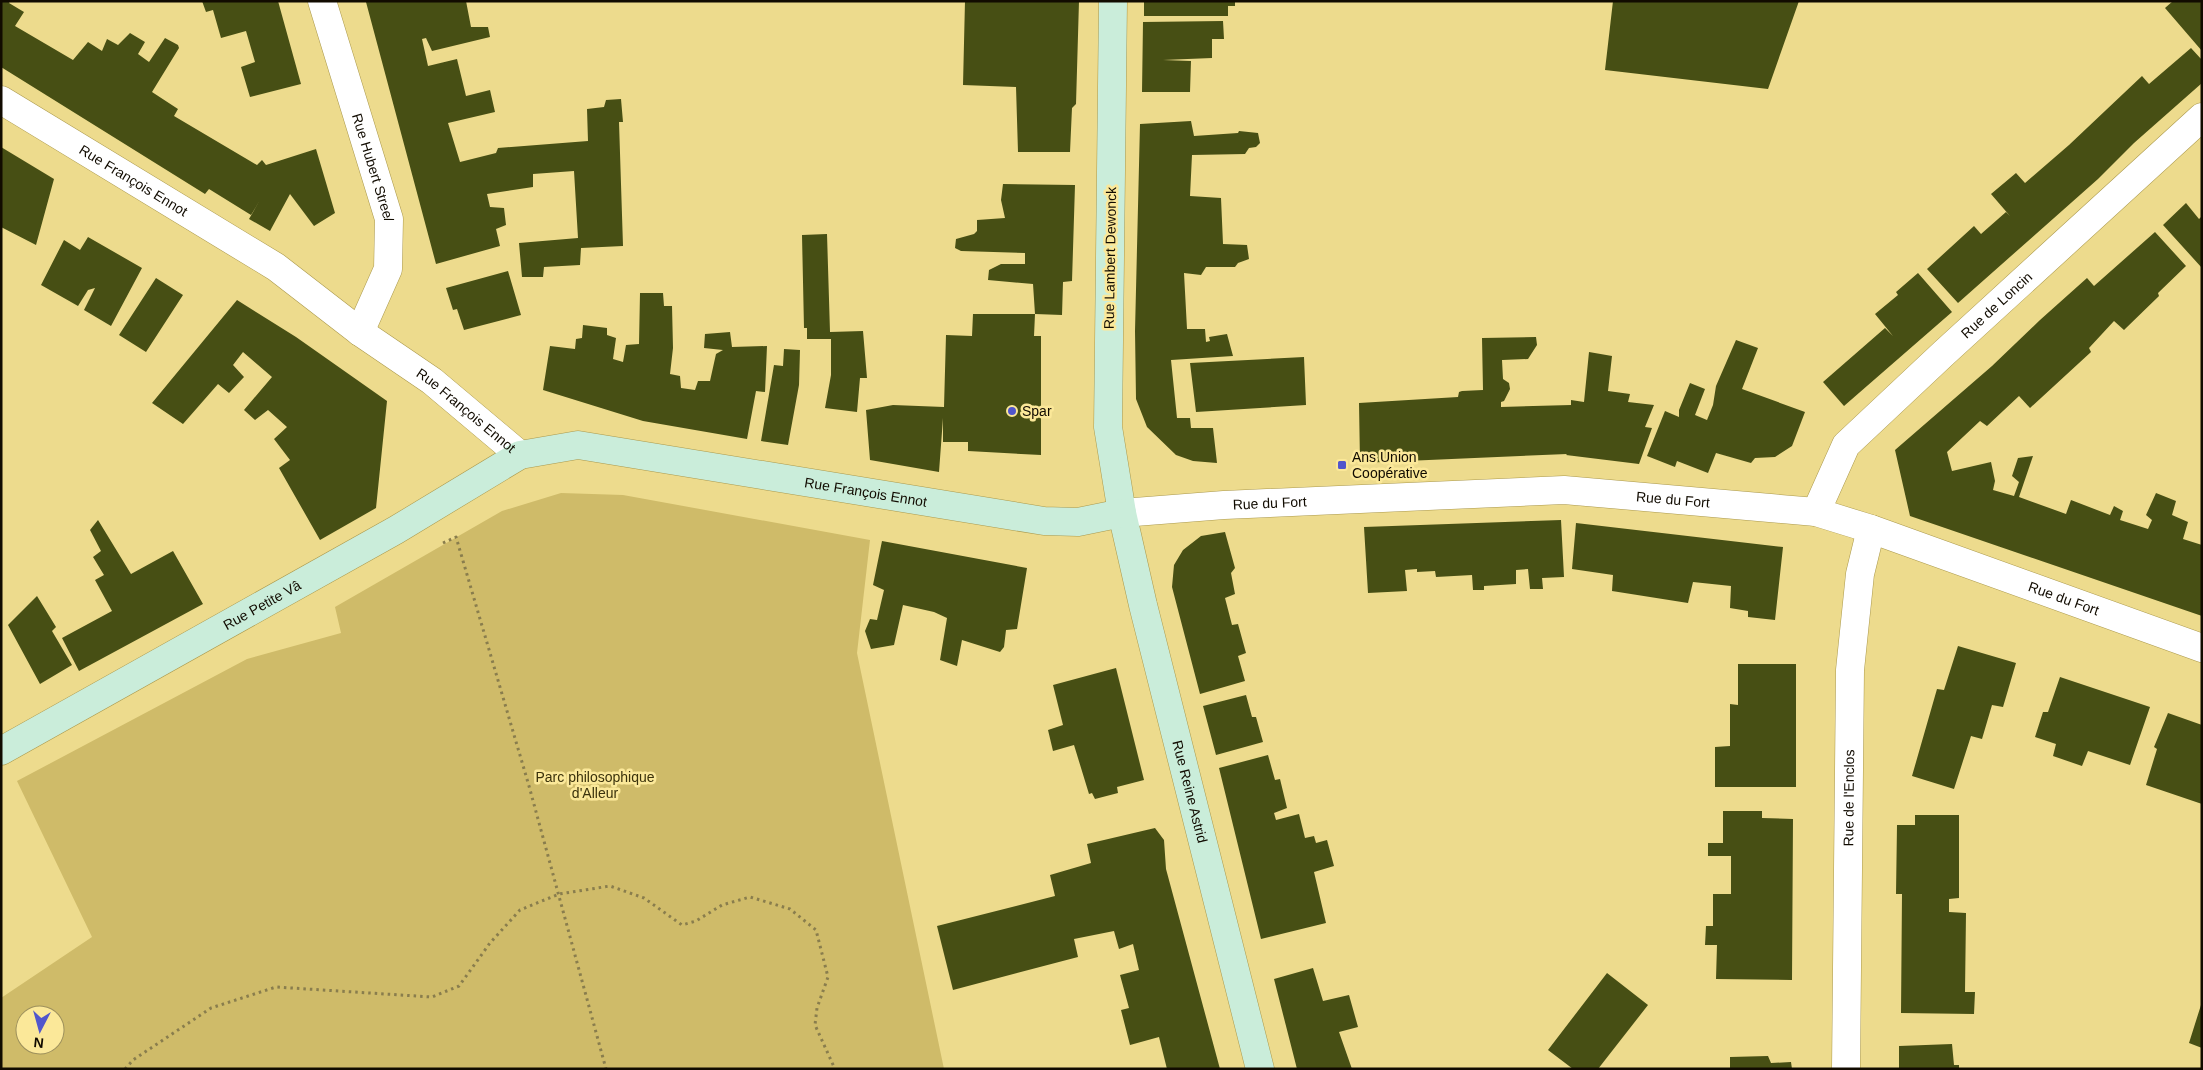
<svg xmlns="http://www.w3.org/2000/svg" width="2203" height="1070" font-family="Helvetica,sans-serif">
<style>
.green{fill:#cfbb69;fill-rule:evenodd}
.building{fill:#474f14}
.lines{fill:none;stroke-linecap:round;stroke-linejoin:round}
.street-casing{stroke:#ab994c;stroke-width:29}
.secondary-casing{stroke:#ab994c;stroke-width:29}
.path{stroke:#897d4d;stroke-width:3;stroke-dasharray:2.5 4;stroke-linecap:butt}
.street{stroke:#fff;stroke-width:28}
.secondary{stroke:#caedda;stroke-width:28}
.poi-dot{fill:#5156cc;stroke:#fbe899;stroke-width:2}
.labels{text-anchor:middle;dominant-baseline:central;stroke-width:5;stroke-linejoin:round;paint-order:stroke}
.street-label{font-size:14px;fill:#110b00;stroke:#fbe899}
.poi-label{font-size:14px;fill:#110b00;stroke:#fbe899;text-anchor:start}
.park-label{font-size:14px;fill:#3b320c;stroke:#fbe899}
</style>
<rect width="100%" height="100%" fill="#eddb8d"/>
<path class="green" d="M561 493 623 495 870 540 857 653 944 1069H1V998L92 937 17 781 247 659 341 633 335 607 502 511ZM25 1015H55V1045H25Z"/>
<path class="building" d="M1 1H10L9 3 24 12 15 26 73 60 88 42 102 51 107 39 118 45 130 33 145 42 138 54 149 62 165 38 178 45 179 48 152 92 178 109 174 116 257 165 262 160 266 165 316 149 335 213 314 226 290 194 270 231 249 219 260 200 251 215 209 189 205 194 1 67Z
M202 1H278L301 84 250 97 241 67 255 62 246 31 221 38 213 10 206 12Z
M369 1H466L471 27H488L490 37 432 51 426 38 422 39 428 66 457 59 466 96 490 90 495 112 448 123 460 162 496 153 498 148 588 141 587 109 604 107 606 100 621 99 623 122H619L623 246 581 248 580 265 544 267 543 277H522L519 243 578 238 574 171 533 174V187L487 194 490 207 504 208 506 225 496 229 500 246 436 264 366 2Z
M965 1H1079L1076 104 1072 108 1070 152H1018L1016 87 963 85Z
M1144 1H1235V6H1228V16H1144Z
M1613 1H1799L1768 89 1605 70Z
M2173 1H2202V51L2165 8Z
M1223 21 1224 39H1212V58L1163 60 1191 61 1190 92H1142L1143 22Z
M2191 48 2202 60V83L2134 143 2098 179 1958 303 1927 269 1974 226 1981 234 2006 212 2010 216 1991 194 2016 173 2025 183 2069 145 2142 76 2149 84Z
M1191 121 1194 136 1238 133 1239 131 1258 133 1260 143 1256 147 1249 148 1245 154 1192 155 1190 196 1221 198 1223 244 1247 245 1249 259 1238 263 1235 267H1206L1201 275 1184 273 1187 329H1205L1206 342 1210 341 1209 337 1227 334 1233 356 1171 360 1177 418H1190L1191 428H1213L1217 463 1193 461 1176 455 1147 427 1136 399 1135 331 1140 124Z
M1 147 54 179 36 245 1 227Z
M1003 184 1075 185 1072 281 1063 282 1062 315 1035 314 1033 284 988 280 989 270 1001 264H1025V253L961 251 955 248 956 239 974 234 977 231V220L1005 218 1001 200Z
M2186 203 2199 219 2202 216V268L2163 225Z
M2155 232 2186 266 2158 293 2159 296 2124 330 2114 321 2089 348 2091 352 2030 408 2019 396 1987 426 1980 421 1947 452 1952 471 1991 462 1995 481 1993 490 2014 496 2019 482 2012 476 2018 458 2033 456 2019 497 2066 514 2071 500 2110 515 2114 506 2123 511 2120 520 2148 529 2152 520 2146 515 2156 493 2176 501 2172 515 2188 522 2183 539 2202 545V616L1910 516 1895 450 1992 366 2040 320 2087 278 2094 286Z
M827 234 830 332 863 331 867 378H860L857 412 825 408 831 375V339H807V328H804L802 235Z
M88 237 142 268 111 326 84 310 95 288 88 290 78 306 41 285 64 240 80 250Z
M508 271 521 315 464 330 457 309 453 310 446 288Z
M1918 273 1952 312 1844 406 1823 382 1885 328 1893 336 1875 314 1898 295 1896 292Z
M156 278 183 295 146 352 119 335Z
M640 293H663L664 306H672L673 348 670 374 680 376 681 388 695 390 698 381H710L716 354 723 350 704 348 705 334 730 332 732 347 767 346 765 392 756 391 747 439 643 421 543 390 550 346 575 349 576 339 582 338 583 325 607 328V335L616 338 613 359 623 362 626 345 639 344Z
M237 300 296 337 387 401 376 508 320 540 279 468 290 460 274 439 287 427 268 410 255 420 244 410 272 377 243 352 233 365 244 377 229 393 218 384 183 424 152 403Z
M973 314H1035L1034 336H1041V455L968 451V442H943V418L939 472 870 460 866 410 893 405 944 407 946 335 972 336Z
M1536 337 1537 345 1528 359 1502 360 1503 379 1509 383 1510 389 1504 401 1501 402V407L1571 405V400L1584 402 1589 352 1612 356 1608 391 1630 394 1628 402 1654 405 1645 427 1652 428 1639 464 1566 455 1567 454 1360 463 1359 403 1458 397 1459 392 1462 391 1483 390 1482 338Z
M1736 340 1758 348 1742 389 1805 412 1792 446 1775 457 1755 458 1751 463 1716 453 1708 473 1677 461 1675 467 1647 456 1665 411 1679 417V410L1690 383 1705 389 1695 415 1707 420 1713 405 1716 386Z
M784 349 800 350 799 385 788 445 761 441 774 365 783 366Z
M1304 357 1306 405 1196 412 1190 363Z
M98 520 131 574 173 551 203 604 79 671 62 638 112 611 95 580 104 575 93 557 101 551 90 530Z
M1561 520 1564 577 1542 578 1543 589H1530L1528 569 1516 570V584L1484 586V590H1473L1472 575 1436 577 1435 571 1417 572V569L1405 570 1407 591 1368 593 1364 527Z
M1576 523 1783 547 1775 620 1748 617V611L1730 608 1731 586 1693 582 1688 603 1612 591 1613 575 1572 569Z
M1225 532 1235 568 1231 573 1235 594 1225 598 1232 625 1238 624 1246 653 1238 656 1245 681 1200 694 1172 587 1174 565 1183 550 1201 536Z
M882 541 1027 568 1017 629 1006 630 1004 647 1000 652 962 640 957 666 940 660 947 618 934 612 903 605 894 645 871 649 865 631 870 619 877 620 884 590 873 585Z
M37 596 56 627 52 631 72 665 40 684 8 625Z
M1958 646 2016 663 2003 707 1992 705 1982 739 1971 736 1954 789 1912 776 1937 689 1944 690Z
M1738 664H1796V787H1715V747L1730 746V704L1738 705Z
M1116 668 1144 780 1117 787 1118 793 1095 799 1092 793 1089 794 1074 745 1053 751 1048 730 1063 725 1053 685Z
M2060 677 2150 707 2130 765 2088 751 2082 766 2053 756 2056 744 2035 737 2043 712H2048Z
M1246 695 1252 717H1256L1263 742 1216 755 1203 706Z
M2168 713 2202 725V804L2146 785 2157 749 2154 747Z
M1268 755 1275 780 1280 779 1287 808 1274 813 1276 820 1299 814 1305 838 1314 836 1316 843 1327 840 1334 866 1314 872 1326 923 1261 939 1219 768Z
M1723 811H1762V818L1793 819 1792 980 1716 979 1717 945H1705L1706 926H1713V894H1731V856H1708V843H1723Z
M1915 815H1959V898L1949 899V912L1966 913 1965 992H1975L1974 1014 1901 1013 1902 894H1896L1897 825H1915Z
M1155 828 1164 840 1166 869 1220 1069H1167L1159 1037 1130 1045 1121 1010 1129 1008 1120 975 1139 970 1133 944 1119 949 1114 931 1074 939 1078 957 953 990 937 926 1055 896 1050 875 1091 863 1087 844Z
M1313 968 1323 1001 1349 995 1358 1027 1339 1032 1352 1069H1297L1274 979Z
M1607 973 1648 1005 1598 1069H1573L1548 1050Z
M2201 1005H2202V1048L2189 1043Z
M1952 1044 1954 1065H1959V1069H1899V1046Z
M1768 1056 1771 1063 1791 1062 1792 1069H1730V1057Z"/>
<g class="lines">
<g class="street-casing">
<g id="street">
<path id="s1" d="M322 1 389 219 388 269 360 332"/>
<path id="s2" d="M1 100 276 267 360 332 432 381 520 455"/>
<path id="s3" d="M1816 512 1846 445 1944 353 2202 117"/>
<path id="s4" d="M1122 513 1224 505 1564 490 1816 512 1871 529 2202 648"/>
<path id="s5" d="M1846 1069 1850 670 1860 574 1871 529"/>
</g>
</g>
<g class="secondary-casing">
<g id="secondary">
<path id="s6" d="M1113 1 1108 427 1122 513 1143 605 1260 1069"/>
<path id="s7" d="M1 751 396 530 520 455 578 445 1044 521 1078 522 1122 513"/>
</g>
</g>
<path class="path" d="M443 543 456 537 529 786 606 1069
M125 1069 133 1060 211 1008 276 987 432 997 459 986 490 943 520 910 559 894 610 886 644 898 682 925 696 921 722 905 750 897 790 909 816 930 828 977 817 1008 815 1025 835 1069"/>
<use href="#street" class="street"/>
<use href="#secondary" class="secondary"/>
</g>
<g class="poi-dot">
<circle cx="1012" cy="411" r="5"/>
<rect x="1337" y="460" width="10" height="10" rx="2.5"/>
</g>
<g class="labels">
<g class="street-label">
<text stroke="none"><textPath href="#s1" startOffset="174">Rue Hubert Streel</textPath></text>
<text stroke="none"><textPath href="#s2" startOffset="155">Rue François Ennot</textPath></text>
<text transform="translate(1110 258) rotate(-89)">Rue Lambert Dewonck</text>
<text stroke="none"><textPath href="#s3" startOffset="279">Rue de Loncin</textPath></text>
<text stroke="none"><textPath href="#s2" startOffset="560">Rue François Ennot</textPath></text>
<text stroke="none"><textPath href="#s7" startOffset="948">Rue François Ennot</textPath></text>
<text stroke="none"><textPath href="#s4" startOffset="552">Rue du Fort</textPath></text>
<text stroke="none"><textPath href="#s4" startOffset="148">Rue du Fort</textPath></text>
<text stroke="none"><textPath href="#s4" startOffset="958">Rue du Fort</textPath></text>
<text stroke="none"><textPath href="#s7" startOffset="299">Rue Petite Vâ</textPath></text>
<text stroke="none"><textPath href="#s6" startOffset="800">Rue Reine Astrid</textPath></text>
<text stroke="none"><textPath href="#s5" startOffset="271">Rue de l'Enclos</textPath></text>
</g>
<g class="poi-label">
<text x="1022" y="411">Spar</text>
<text x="1352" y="457">Ans Union<tspan x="1352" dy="16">Coopérative</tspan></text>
</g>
<g class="park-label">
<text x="595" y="777">Parc philosophique<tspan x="595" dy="16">d'Alleur</tspan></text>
</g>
</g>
<rect width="2203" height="1070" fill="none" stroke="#110b00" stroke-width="5"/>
<g transform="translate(40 1030) rotate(186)"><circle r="24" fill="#fbe899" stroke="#9d905c"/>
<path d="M0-4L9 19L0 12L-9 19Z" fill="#5156cc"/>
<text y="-8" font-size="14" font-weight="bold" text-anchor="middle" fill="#110b00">N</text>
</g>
</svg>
